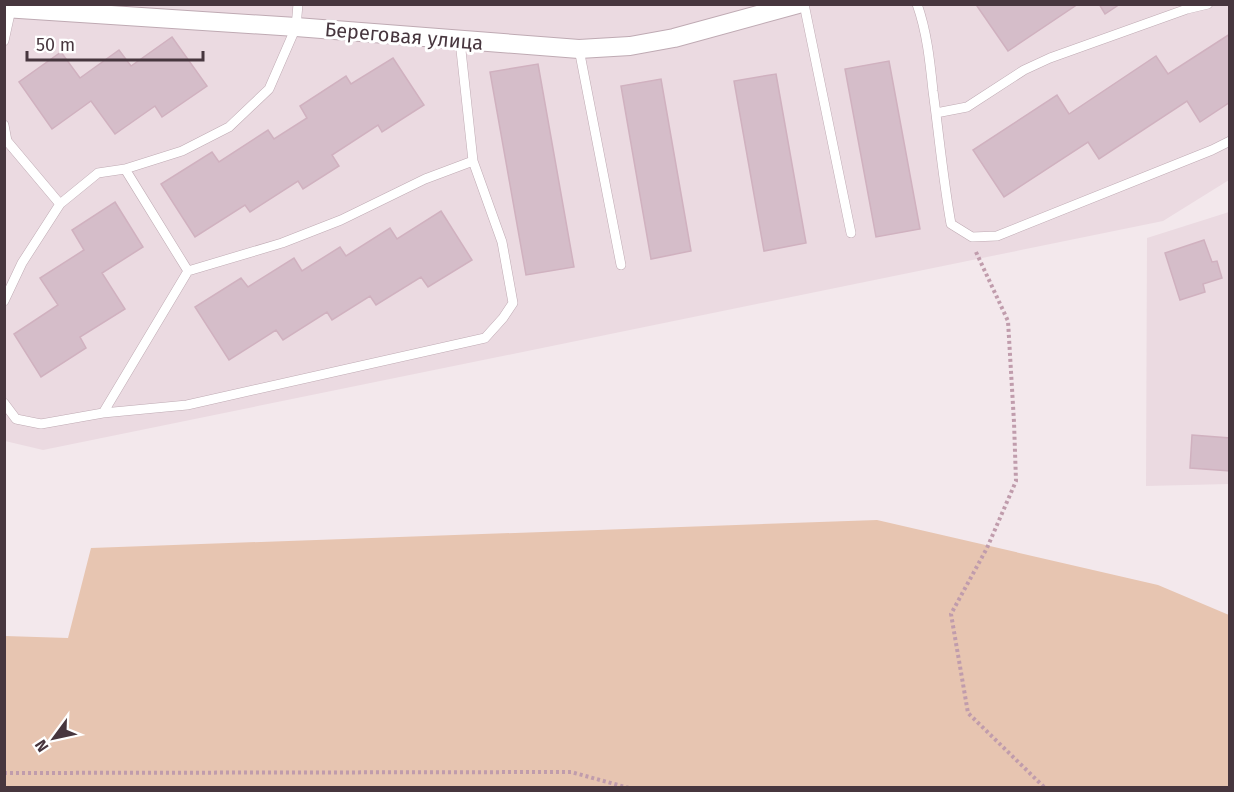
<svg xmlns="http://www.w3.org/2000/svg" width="1234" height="792" font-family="'Fira Sans',sans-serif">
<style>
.residential{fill:#ebdae1}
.green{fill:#e7c5b1}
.building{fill:#d5bdc9;stroke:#d0b1bf;stroke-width:1.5}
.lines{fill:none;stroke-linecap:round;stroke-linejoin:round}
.lane-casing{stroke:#bfaab3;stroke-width:10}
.street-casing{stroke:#bfaab3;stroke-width:20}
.path{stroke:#c09cac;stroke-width:4;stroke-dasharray:3 3;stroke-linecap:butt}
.lane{stroke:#fff;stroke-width:9}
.street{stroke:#fff;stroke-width:18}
.labels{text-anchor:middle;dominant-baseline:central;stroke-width:6;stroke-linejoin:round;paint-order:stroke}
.street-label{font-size:20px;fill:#47363e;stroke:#fff}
</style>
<rect width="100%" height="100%" fill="#f3e8ec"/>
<path class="residential" d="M5 5H1229V180L1163 221 43 450 5 441Z
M1229 212V484L1146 486 1147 238Z"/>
<path class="green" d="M877 520 1158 585 1229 615V787H5V636L68 638 91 548Z"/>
<path class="building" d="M979 4H1078L1008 51 977 6Z
M1099 4H1120L1105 14Z
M1230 34V102L1200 122 1187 101 1099 159 1088 142 1004 197 973 150 1057 95 1069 114 1156 56 1168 74Z
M172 37 207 86 162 117 155 106 115 134 91 101 52 129 19 82 61 52 80 78 119 50 131 66Z
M393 58 424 105 382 132 378 125 332 155 339 166 303 189 298 181 250 212 245 205 195 237 161 184 212 152 219 162 268 130 274 139 307 118 300 106 346 76 351 84Z
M889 61 920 229 876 237 845 69Z
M538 64 574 267 526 275 490 72Z
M776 74 806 243 764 251 734 81Z
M661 79 691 251 651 259 621 86Z
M115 202 143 247 102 273 125 309 80 337 86 348 41 377 14 334 58 305 40 278 84 250 72 230Z
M441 211 472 260 428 287 421 277 376 305 370 296 332 320 327 312 283 340 276 330 229 360 195 307 241 278 248 287 294 258 302 271 340 247 346 256 390 228 397 239Z
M1204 240 1212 262 1217 261 1222 278 1203 284 1205 292 1180 300 1165 253Z
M1192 435 1230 438V471L1190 468Z"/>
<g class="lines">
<g class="lane-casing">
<path id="lane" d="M804 4 851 233
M917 4C927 32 930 62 933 91 939 135 943 179 951 224L972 237 997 236 1212 150 1230 141
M4 41 11 9
M579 49 621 265
M936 113 967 107 1024 70 1050 58 1187 9 1208 4
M4 125 7 141 60 204 22 263 4 301
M125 169 182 151 229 127 269 89 296 27 298 4
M60 204 98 173 125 169 188 271 103 413
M188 271 282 243 341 220 425 179 473 161
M4 403 16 419 41 424 103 413 187 405 485 338 503 318 513 303 502 242 473 161 460 41"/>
</g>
<g class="street-casing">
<path id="street" d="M4 8 296 27 579 49 630 46 674 38 798 4"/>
</g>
<path class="path" d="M976 252 1008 321 1014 422 1016 481 987 548 951 614 968 713 1045 788
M4 773 571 772 629 788"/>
<use href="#lane" class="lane"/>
<use href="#street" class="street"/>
</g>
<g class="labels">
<g class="street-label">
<text transform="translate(404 36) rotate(5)">Береговая улица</text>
</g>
</g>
<rect width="1234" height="792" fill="none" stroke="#47363e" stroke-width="12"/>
<g transform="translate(54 738) rotate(237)" stroke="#ffffff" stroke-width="4.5" paint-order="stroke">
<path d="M0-4.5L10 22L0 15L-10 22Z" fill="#47363e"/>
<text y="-9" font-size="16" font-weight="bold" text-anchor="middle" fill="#47363e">N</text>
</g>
<path d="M27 51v9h176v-9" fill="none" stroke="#47363e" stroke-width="3"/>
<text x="36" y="51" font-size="18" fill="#47363e" stroke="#ffffff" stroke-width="4.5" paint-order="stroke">50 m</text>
</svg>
